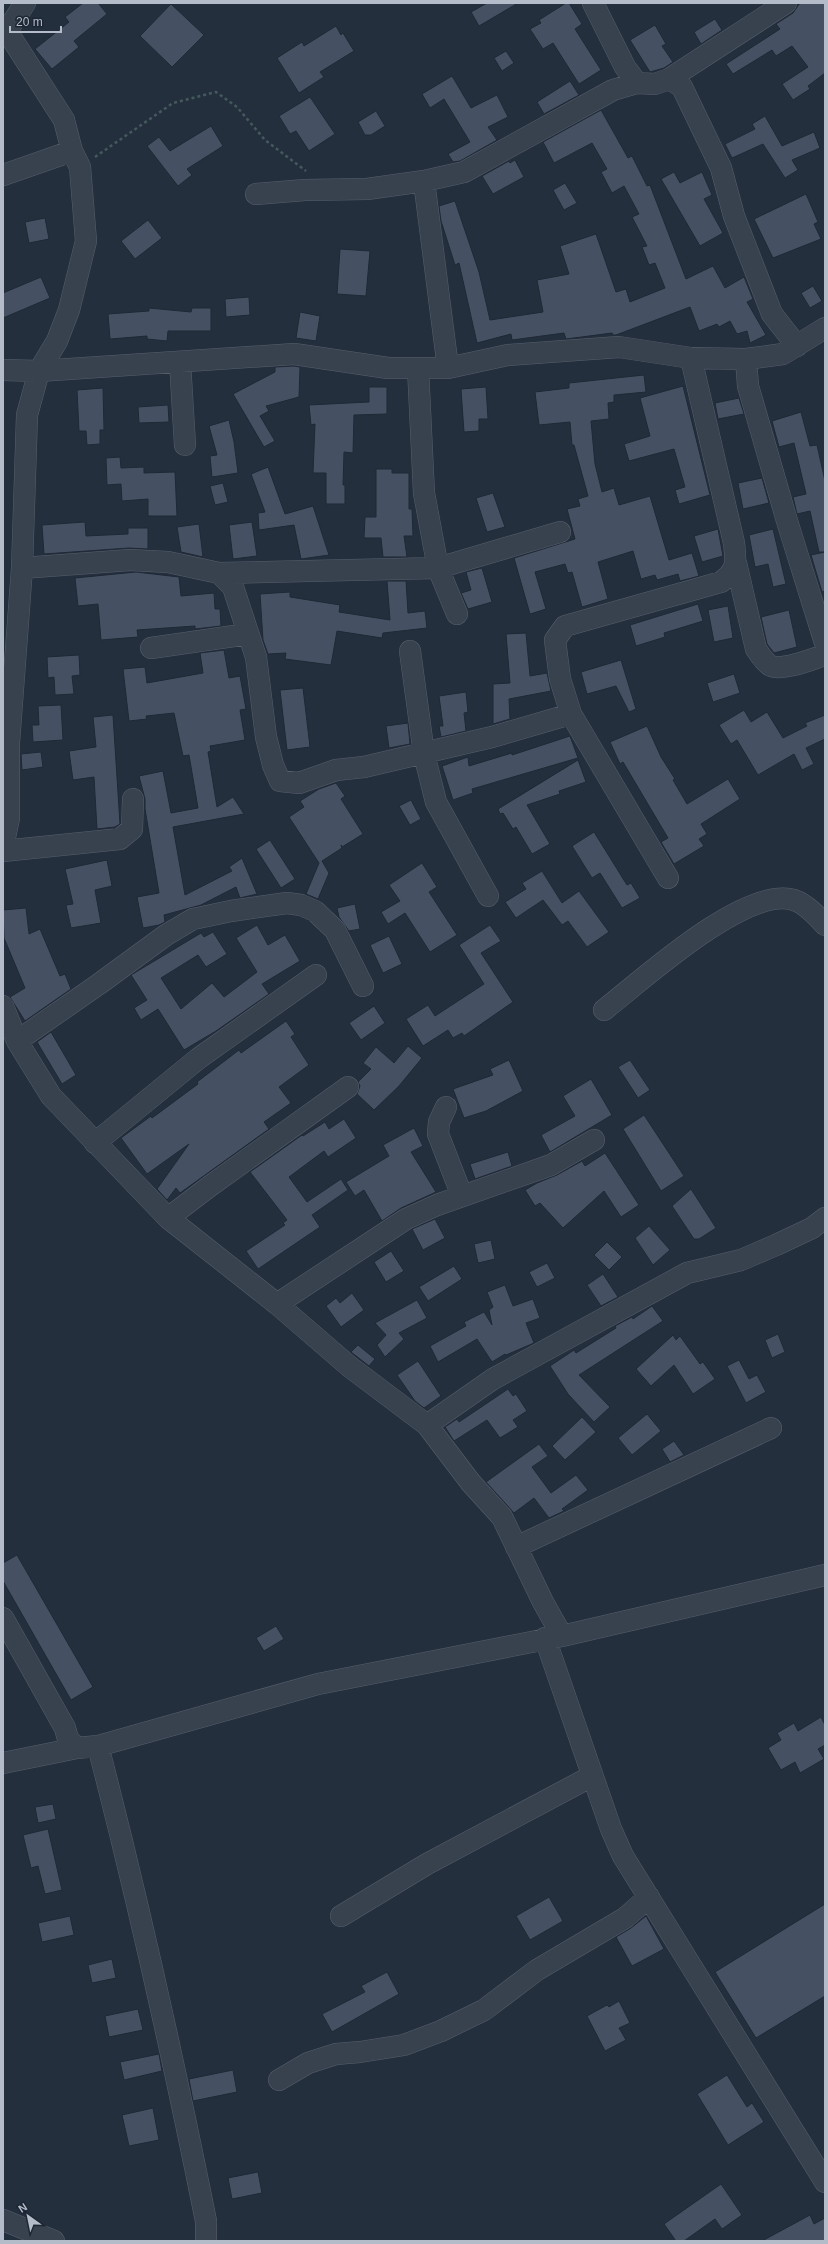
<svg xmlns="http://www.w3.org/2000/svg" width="828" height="2244" font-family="Helvetica,sans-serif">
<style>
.building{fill:#455162;stroke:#1f2835}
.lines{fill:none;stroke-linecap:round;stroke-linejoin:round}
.minor-casing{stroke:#565f6c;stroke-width:22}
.path{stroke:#44595c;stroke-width:2.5;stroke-dasharray:3 3;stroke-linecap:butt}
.minor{stroke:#38414e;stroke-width:21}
</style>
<rect width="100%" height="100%" fill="#242f3e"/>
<path class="building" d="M83 3H98L107 14 74 41 79 47 52 69 35 49 69 22 65 17Z
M487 3H518L479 26 471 12Z
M566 3H569L582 24 575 29 601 70 579 84 553 43 543 49 530 29 541 23 539 20Z
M800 3H825V73L808 86 810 89 793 100 782 84 808 67 792 46 776 56 772 50 733 74 726 64 780 29 776 24 793 13Z
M171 4 204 35 172 67 140 36Z
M715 19 722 30 701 44 694 32Z
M655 25 666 44 662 46 673 62 664 68 650 72 630 40Z
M336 26 341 35 343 33 354 51 320 72 324 77 299 93 277 58 302 42 304 46Z
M506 51 514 63 502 71 494 58Z
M452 76 471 108 497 95 508 117 488 127 497 140 460 161 453 162 448 154 470 142 444 99 430 108 422 94Z
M570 81 579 95 544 114 537 102Z
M310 97 335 134 309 151 296 131 290 134 279 116Z
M601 110 628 158 632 156 647 186 650 185 686 279 713 266 725 288 744 277 753 299 747 302 766 335 750 343 747 331 737 334 730 321 719 327 717 324 699 331 690 307 616 335H613L612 333 566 339 564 333 512 340 511 334 477 343 459 263 455 265 441 221 439 206 455 201 479 272 490 320 543 312 537 280 569 274 560 246 596 234 616 292 626 289 630 302 665 288 655 263 649 265 642 247 647 246 632 217 639 214 624 186 612 193 601 172 607 169 592 143 554 163 543 142Z
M376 111 385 126 371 135H365L358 122Z
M765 116 782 146 814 132 820 148 792 160 798 170 785 178 763 144 732 158 725 144 755 129 752 124Z
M211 126 223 146 187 169 192 175 178 186 147 146 159 137 170 151Z
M515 160 524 177 493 194 482 176 509 161 510 163Z
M674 172 680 183 702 172 712 195 704 199 723 233 700 246 661 179Z
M565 183 577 203 564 210 553 190Z
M806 194 818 222 814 224 821 239 773 258 754 219Z
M45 218 49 239 29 243 25 222Z
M148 220 162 238 135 259 121 241Z
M340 249 370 251 366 296 337 294Z
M41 277 50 298 3 318V293Z
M813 286 822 301 810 308 801 293Z
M249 297 250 315 226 317 225 299Z
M149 308 191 312 192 308H211V331H168L167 341 147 339V336L110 339 108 314 149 311Z
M300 312 320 316 316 341 296 338Z
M294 366 300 367 299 397 266 406 269 411 260 416 275 441 264 447 233 394 275 372V367Z
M644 375 646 392 614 395V402L608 403 609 419 591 421 595 464 602 492 614 488 619 505 650 496 669 560 692 553 699 576 680 581 678 574 657 580 655 575 641 579 633 551 598 562 608 599 582 607 572 572 568 573 565 564 535 572 546 609 530 614 514 558 575 539 567 509 580 506 578 499 588 496 574 445H572L570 422 539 425 535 392 569 388V383Z
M683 386 710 495 679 504 675 490 685 487 674 449 629 461 624 444 650 436 640 398Z
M369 387H387V414L354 415 353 453 344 452 343 485H345V504H326V473H313L315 424 311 425 309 405 369 402Z
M486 387 488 419H479V431L464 432 461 389Z
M103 388 104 430H100V444L87 445 86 431H79L77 390Z
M739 398 744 414 718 419 715 403Z
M168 405 169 422 139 423 138 407Z
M801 412 810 446 817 445 825 481V552H819L810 511 797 514 793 497 806 494 794 443 779 447 772 421Z
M229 420 234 442 238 473 212 477 210 456 217 455 209 426Z
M120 457 121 468 144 467V473L175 472 177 516H148V499L122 501 121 484 107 485 106 458Z
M268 467 285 514 313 506 329 555 301 559 294 525 259 530 258 513 265 512 251 474Z
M376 469H392V473H409V509H412L413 536H404L407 557H383L381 538H364L365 517H376Z
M762 478 769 503 743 509 738 483Z
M223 483 228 502 215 505 210 486Z
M493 493 505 527 487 532 476 498Z
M85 522 86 536 128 534V528H148V549L129 548 44 554 42 525Z
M252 522 257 556 233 559 229 525Z
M199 524 203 557 181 552 177 527Z
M718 529 723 556 702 562 694 536Z
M773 529 786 584 773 587 768 564 755 567 749 535Z
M825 552V591L822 592 811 555Z
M482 568 492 602 468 609 461 593 471 590 466 572Z
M136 572 179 577 181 596 214 593 215 609H220L221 626 195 629V626L137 630 138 637 101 640 98 604 78 606 75 578Z
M387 581H406L408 613 425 611 427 628 383 633 382 638 337 631 331 665 285 659 286 653 268 654 263 640 260 594 290 592V597L340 605 339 612 390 620Z
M698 604 703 621 664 633 665 637 636 646 630 625Z
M728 606 733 638 714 642 708 610Z
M789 610 797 647 774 653 767 644 761 617Z
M526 633 530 676 547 673 551 691 509 699 510 719 493 724V684L510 683 506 634Z
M224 650 229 678 240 676 246 709 240 710 245 740 210 746 211 751 208 752 217 807 233 797 244 814 173 827 185 895 232 871 229 867 242 858 257 894 240 898 236 887 201 905 164 915 165 922 159 925 143 928 137 897 159 893 145 809V799L139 776 163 771 171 813 198 808 189 755 183 756 174 713 146 716 147 719 129 721 123 669 145 667 147 683 203 673 200 653Z
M79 655 80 675 72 676 74 694 55 695 54 677 48 678 47 657Z
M621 660 636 709 629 712 616 686 587 694 581 672Z
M734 674 740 693 713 702 707 683Z
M303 688 310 747 287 750 280 690Z
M466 692 468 712 464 713 466 731 441 737 439 726H443L439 696Z
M61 705 63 740 33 742 32 725H39L38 706Z
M744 710 751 722 767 712 783 738 807 726 805 723 825 715V739L806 748 814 764 802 770 794 754 758 775 737 740 731 744 719 725Z
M113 715 120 824 115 827 97 829 94 777 73 780 69 751 96 747 93 717Z
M408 723 410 744 389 748 386 726Z
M647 726 661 757 675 779 673 780 687 804 728 779 740 799 701 824 707 834 699 839 704 846 674 864 661 842 668 838 623 762 620 764 610 742Z
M570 736 578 758 472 789 473 793 453 800 442 766 468 757 469 766 512 753V755Z
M41 752 43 767 22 770 21 754Z
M578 760 586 782 559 791 560 794 527 805 550 844 532 854 516 827 513 829 503 813 500 814 498 809Z
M336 783 345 796 341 799 363 834 342 847 341 845 342 848 322 861 329 873 318 899 306 894 319 863 289 817 304 807 300 801 319 789Z
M411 800 421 819 410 825 399 806Z
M594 832 627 885 631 883 640 898 622 908 600 873 592 878 572 846Z
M270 840 295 879 281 888 256 849Z
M107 860 112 886 95 890 101 923 71 928 66 905 73 904 65 869Z
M422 863 437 887 429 892 457 935 430 952 405 913 388 924 381 912 400 901 389 885Z
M542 871 562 903 579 891 609 932 587 947 568 921 562 925 543 900 516 918 505 902 526 889 522 883Z
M355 904 360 929 349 931 339 917 337 908Z
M26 908 29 934 40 929 60 976 65 974 71 989 25 1021 10 997 25 988 4 938 3 910Z
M257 925 268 945 285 935 300 961 262 984 269 994 216 1031 184 1050 158 1009 141 1020 134 1008 147 1000 131 975 201 933 204 937 213 932 227 954 206 967 198 955 161 978 181 1009 212 983 224 997 257 972 236 938Z
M490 925 501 941 481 953 513 1002 464 1036 462 1033 453 1038 448 1030 423 1046 406 1019 428 1005 435 1016 484 984 459 945Z
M389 936 402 964 383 973 370 945Z
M374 1006 385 1023 361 1040 349 1023Z
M286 1021 295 1034 291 1037 309 1065 279 1087 291 1103 264 1122 269 1129 180 1193 176 1188 167 1200 157 1189 189 1144 147 1174 121 1138 151 1116 152 1118 198 1084 197 1082 239 1050 241 1053Z
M51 1032 76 1075 62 1084 37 1042Z
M408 1046 422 1058 399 1086 374 1110 357 1094 360 1086 358 1082 371 1069 363 1063 376 1047 394 1063Z
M509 1060 523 1091 486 1111 464 1118 453 1089 493 1075 490 1069Z
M630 1060 650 1090 638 1098 618 1067Z
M591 1079 612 1115 550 1152 541 1135 575 1116 563 1096Z
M644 1115 684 1176 661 1191 623 1129Z
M344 1119 356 1138 328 1157 324 1151 289 1177 307 1202 341 1179 348 1190 312 1215 320 1227 258 1269 246 1251 285 1225 283 1223 287 1220 250 1172 302 1135 303 1136 325 1122 329 1129Z
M414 1128 423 1146 411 1152 436 1192 401 1208 382 1221 364 1190 355 1196 346 1182 389 1156 383 1145Z
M508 1152 512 1166 475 1179 470 1164Z
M605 1153 639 1205 621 1217 604 1191 563 1228 540 1203 535 1206 525 1190 537 1183 557 1175 582 1161 585 1166Z
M691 1189 716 1228 699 1239H694L672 1206Z
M435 1219 445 1238 423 1250 412 1229Z
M649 1226 670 1250 653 1265 635 1238Z
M491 1240 495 1259 478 1263 474 1244Z
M607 1242 622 1257 609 1270 594 1255Z
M391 1251 404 1271 386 1282 374 1262Z
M547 1263 555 1278 537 1287 529 1272Z
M454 1266 462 1279 428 1301 419 1287Z
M603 1274 618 1297 601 1306 587 1285Z
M505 1285 513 1306 533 1299 540 1318 526 1323 534 1343 506 1355 505 1354 492 1362 477 1339 438 1362 430 1346 466 1326 464 1322 484 1312 492 1325 489 1310 493 1307 487 1292Z
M352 1293 364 1310 341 1327 326 1306 336 1298 340 1303Z
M417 1300 427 1318 399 1333 404 1339 385 1357 377 1345 386 1335 375 1323Z
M652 1306 663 1321 579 1375 610 1407 594 1422 568 1394 550 1366 574 1350 576 1353 616 1328 615 1326 632 1317 633 1319Z
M778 1334 785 1352 772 1358 765 1340Z
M673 1335 676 1340 680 1336 700 1364 703 1362 715 1379 693 1394 674 1365 651 1386 636 1369Z
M358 1345 375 1359 369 1366 351 1352Z
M739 1360 749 1379 757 1375 766 1392 746 1403 727 1366Z
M418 1361 441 1396 424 1408 415 1401 397 1375Z
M508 1389 513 1396 516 1394 527 1411 513 1420 518 1427 500 1438 487 1420 454 1441 445 1427 457 1419 459 1422Z
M647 1414 661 1431 632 1455 618 1438Z
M582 1417 596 1432 565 1460 552 1446Z
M674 1441 684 1455 670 1462 662 1449Z
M539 1444 548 1456 532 1467 551 1493 576 1475 588 1490 562 1509 564 1511 549 1518 534 1498 514 1513 486 1482Z
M17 1555 93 1687 71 1700 3 1581V1563Z
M276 1626 284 1639 264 1651 256 1638Z
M821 1717 825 1725V1745L818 1749 824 1759 800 1773 795 1762 781 1770 768 1748 781 1740 777 1733 794 1723 798 1731Z
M53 1804 56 1819 38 1823 35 1807Z
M48 1829 62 1890 45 1894 38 1866 31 1868 23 1835Z
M549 1897 563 1921 530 1940 516 1916Z
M825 1904V1996L756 2038 715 1972Z
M70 1916 74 1935 42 1942 38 1923Z
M646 1916 664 1949 632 1966 616 1937 631 1928Z
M112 1959 116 1978 92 1983 88 1965Z
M387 1972 399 1994 332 2032 322 2014 365 1992 361 1986Z
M619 2001 630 2023 619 2028 626 2040 605 2051 587 2016 607 2005 609 2007Z
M138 2009 143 2030 109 2037 105 2016Z
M159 2054 162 2071 124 2080 120 2062Z
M233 2070 237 2092 193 2101 189 2079Z
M727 2075 747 2107 752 2103 764 2122 728 2145 697 2094Z
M153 2108 159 2140 129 2146 122 2115Z
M258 2172 262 2193 232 2199 228 2178Z
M721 2184 742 2215 722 2229 715 2219 684 2241H676L664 2224Z
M810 2215 814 2224 825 2218V2241H762Z"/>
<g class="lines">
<g class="minor-casing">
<path id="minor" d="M593 3 625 67 637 83 655 84 669 79 786 3
M3 25 64 120 72 151 80 167 86 241 69 310 57 341 39 371 27 415 22 568 9 743V818L3 847
M3 33 7 31 25 3
M669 79 682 87 721 168 734 216 772 314 797 346
M3 175 72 151
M424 181 448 368
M256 194 305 190 367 189 424 181 464 172 613 90 637 83
M746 359 748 386 787 521 825 643
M180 362 185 445
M418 368 424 493 438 568 457 614
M3 370 39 371 294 354 388 368H448L508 355 619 347 691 358 746 359 783 354 825 328
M736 563 756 649C760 655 765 663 771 666 784 671 812 659 825 655
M22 568 130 560 168 562 219 573 233 587 256 657 266 737 273 765 280 781 299 783 336 770 364 767 492 737 571 714
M219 573 438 568 560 532
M151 648 248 634
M410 651 424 754 436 802 488 896
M3 851 120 839 132 829 133 799
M668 878 571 714 560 679 555 640 565 626 721 582C738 570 736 562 734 543L691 358
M3 1006 17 1041 51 1096 168 1218 277 1304 350 1367 427 1425 471 1483 502 1517 543 1602 562 1636
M604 1010C642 980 746 885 794 900 806 904 817 916 825 925
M17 1041 99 984 166 935 193 919 231 911 287 903 301 905 315 911 335 930 363 986
M446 1107 439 1122 438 1134 462 1196
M95 1143 199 1058 316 975
M168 1218 210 1186 348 1087
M277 1304 406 1219 437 1205 551 1165 594 1140
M427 1425 493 1379 687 1273 741 1260 776 1245 812 1228 825 1218
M516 1547 771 1428
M3 1618 65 1728 68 1739 77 1748
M545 1638 611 1829 623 1856 825 2182
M98 1746C139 1904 174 2062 206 2221V2241
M3 1763 77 1748 98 1746 318 1684 562 1636 825 1575
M341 1916 427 1864 592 1776
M279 2080 308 2063 336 2054 360 2052 404 2045 441 2031 484 2010 537 1970 625 1918 649 1897
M3 2220 54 2241"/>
</g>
<path class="path" d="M95 157 173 103 216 92 237 107 265 140 306 171"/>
<use href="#minor" class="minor"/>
</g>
<rect width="828" height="2244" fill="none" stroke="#b4bcc9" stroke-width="8"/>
<g transform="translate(28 2216) rotate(327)" stroke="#1d2633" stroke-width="3" paint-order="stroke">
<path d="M0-3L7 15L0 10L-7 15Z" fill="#b4bcc9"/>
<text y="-6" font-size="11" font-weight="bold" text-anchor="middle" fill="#b4bcc9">N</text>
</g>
<path d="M10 26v6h51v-6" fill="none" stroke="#b4bcc9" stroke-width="2"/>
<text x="16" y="26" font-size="12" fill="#b4bcc9" stroke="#1d2633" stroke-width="3" paint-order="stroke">20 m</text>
</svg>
